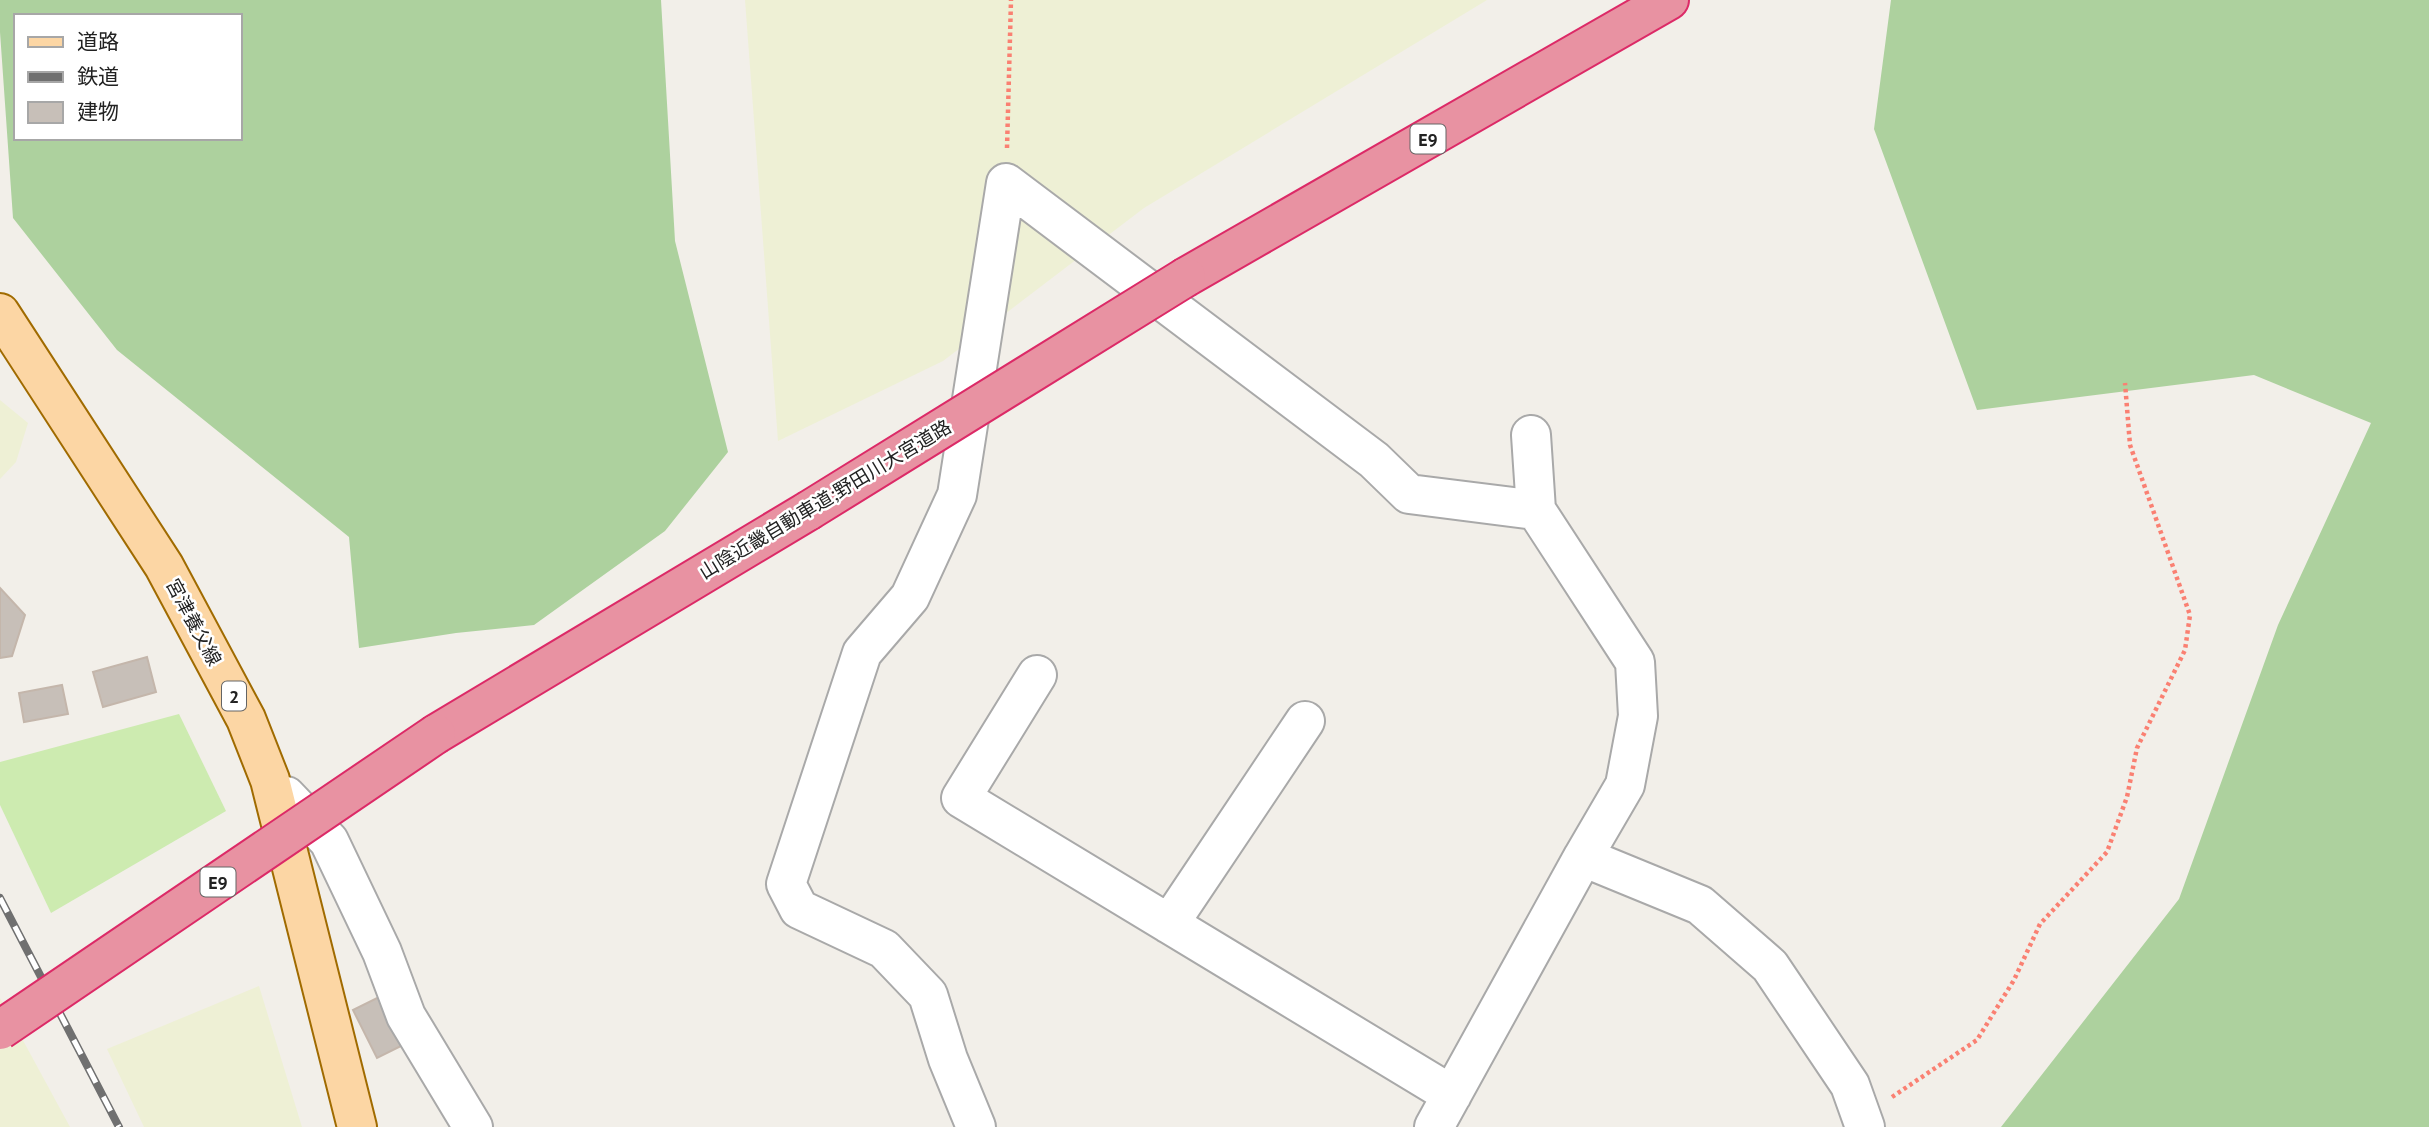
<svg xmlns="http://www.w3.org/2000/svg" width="2429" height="1127" font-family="'PT Sans','Noto Sans JP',sans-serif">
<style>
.farmland{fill:#eef0d5}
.grass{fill:#cdebb0}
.forest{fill:#add19e;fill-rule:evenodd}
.building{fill:#c7bfb8;stroke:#c4b6ab;stroke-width:2}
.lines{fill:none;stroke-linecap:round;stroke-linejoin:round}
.minor-casing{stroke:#a9a9a9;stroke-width:42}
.primary-casing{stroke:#a06b00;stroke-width:42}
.motorway-casing{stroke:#dc2a67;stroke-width:42}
.path{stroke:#fa8072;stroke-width:4.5;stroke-dasharray:3.5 3.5;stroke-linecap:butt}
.minor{stroke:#fff;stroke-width:38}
.primary{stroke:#fcd6a4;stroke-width:38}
.motorway{stroke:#e892a2;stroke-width:38}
.rail-casing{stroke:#707070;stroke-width:8}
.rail{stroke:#fff;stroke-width:5;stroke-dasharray:16;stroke-linecap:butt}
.motorway-bridge-casing{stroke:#dc2a67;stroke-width:42;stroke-linecap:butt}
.motorway-bridge{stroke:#e892a2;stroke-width:38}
.labels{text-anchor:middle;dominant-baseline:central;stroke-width:5;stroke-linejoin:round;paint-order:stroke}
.shield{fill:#fff;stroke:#646464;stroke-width:2}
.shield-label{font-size:18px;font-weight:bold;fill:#222}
.street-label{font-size:19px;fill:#222;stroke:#fff}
</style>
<rect width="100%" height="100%" fill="#f2efe9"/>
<path class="farmland" d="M745 0H1487L1144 208 943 361 778 441Z
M0 400 28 423 16 462 0 479Z
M259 986 302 1127H144L107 1049Z
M0 998 70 1127H0Z"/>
<path class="grass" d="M179 714 226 811 51 913 0 805V762Z"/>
<path class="forest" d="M0 0H661L675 241 728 452 665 531 534 625 456 633 359 648 349 537 117 350 13 218 0 32ZM16 16H240V138H16Z
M1891 0H2429V1127H2001L2179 899 2278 625 2371 423 2254 375 1977 410 1874 129Z"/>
<path class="building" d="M0 588 25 615 12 656 0 658Z
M147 657 156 692 103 707 93 672Z
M62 685 68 714 24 722 19 693Z
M381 996 405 1044 377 1058 353 1010Z"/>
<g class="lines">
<g class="minor-casing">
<path id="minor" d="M1531 435 1536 510 1635 662 1638 716 1625 785 1583 857
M1037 675 961 798 1452 1095
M286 796 329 841 382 952 406 1016 473 1127
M1169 924 1305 721
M976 1127 948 1059 928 995 884 949 799 909 786 884 862 653 910 597 957 495 1006 183 1374 460 1409 494 1536 510
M1434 1127 1583 857 1700 905 1770 966 1850 1085 1865 1127"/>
</g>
<g class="primary-casing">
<path id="primary" d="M0 313 164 566 246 719 270 780 357 1127"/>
</g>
<g class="motorway-casing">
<path id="motorway" d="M1186 277 1669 0
M436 734 808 511"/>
</g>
<path class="path" d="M1007 148 1011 0
M1892 1097 1977 1040 2014 980 2040 924 2107 852 2127 797 2137 748 2185 650 2190 615 2130 445 2125 383"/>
<use href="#minor" class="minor"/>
<use href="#primary" class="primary"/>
<use href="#motorway" class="motorway"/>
<g class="rail-casing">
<path id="rail" d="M0 898 119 1127"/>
</g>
<use href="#rail" class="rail"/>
<g class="motorway-bridge-casing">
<path id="motorway-bridge" d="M808 511 1186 277
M0 1030 436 734"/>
</g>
<use href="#motorway-bridge" class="motorway-bridge"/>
</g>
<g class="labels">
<g class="shield">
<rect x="1410.5" y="124.5" width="35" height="29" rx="5"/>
<rect x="222" y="681.5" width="24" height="29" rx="5"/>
<rect x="200.5" y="867.5" width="35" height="29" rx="5"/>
</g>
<g class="shield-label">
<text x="1428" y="139">E9</text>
<text x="234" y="696">2</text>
<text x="218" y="882">E9</text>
</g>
<g class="street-label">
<text transform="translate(825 499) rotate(-31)">山陰近畿自動車道;野田川大宮道路</text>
<text transform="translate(194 622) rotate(62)">宮津養父線</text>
</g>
</g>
<rect x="14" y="14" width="228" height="126" fill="#ffffff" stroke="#a7a7a7" stroke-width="2"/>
<rect x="28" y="37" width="35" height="10" fill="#fcd6a4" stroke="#a7a7a7" stroke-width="2"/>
<text x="77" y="49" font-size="21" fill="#222222">道路</text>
<rect x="28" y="72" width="35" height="10" fill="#707070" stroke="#a7a7a7" stroke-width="2"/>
<text x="77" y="84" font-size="21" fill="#222222">鉄道</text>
<rect x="28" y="102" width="35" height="21" fill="#c7bfb8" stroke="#a7a7a7" stroke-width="2"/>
<text x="77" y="119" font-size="21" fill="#222222">建物</text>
</svg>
